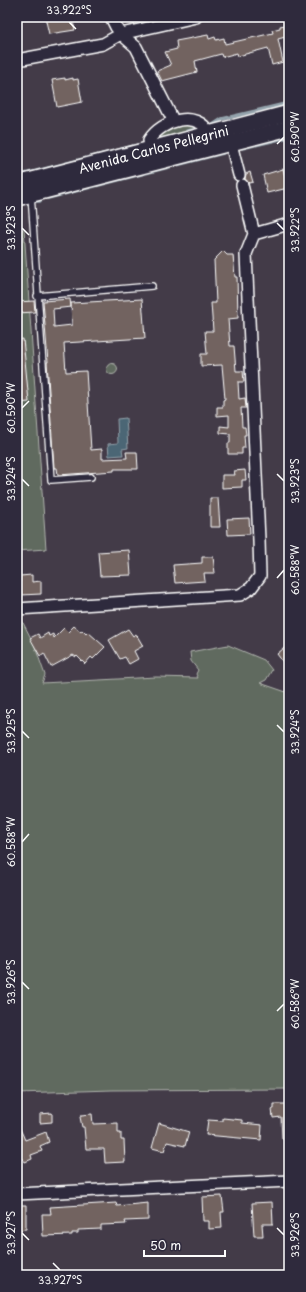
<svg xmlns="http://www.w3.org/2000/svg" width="306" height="1292" font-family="'Playpen Sans',sans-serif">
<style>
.green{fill:#616a5e;stroke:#b0b4ae}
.water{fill:#4c6674;stroke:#94a3ac}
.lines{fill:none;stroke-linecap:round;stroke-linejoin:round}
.stream{stroke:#94a3ac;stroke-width:3.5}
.building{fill:#726460;stroke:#fff}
.service-casing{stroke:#fff;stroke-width:8}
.minor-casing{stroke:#fff;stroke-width:14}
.secondary-casing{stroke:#fff;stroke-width:18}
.service{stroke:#2f2a3d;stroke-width:5.5}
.minor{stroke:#2f2a3d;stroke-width:11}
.secondary{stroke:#2f2a3d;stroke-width:15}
.ticks{fill:none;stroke:#fff;stroke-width:1.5}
.labels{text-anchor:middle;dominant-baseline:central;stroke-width:3;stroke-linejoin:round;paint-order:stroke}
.street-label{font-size:13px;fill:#fff;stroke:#2f2a3d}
.neatline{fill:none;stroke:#fff;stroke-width:1.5}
.ticks-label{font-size:10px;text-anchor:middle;fill:#fff}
</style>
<rect width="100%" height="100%" fill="#433b48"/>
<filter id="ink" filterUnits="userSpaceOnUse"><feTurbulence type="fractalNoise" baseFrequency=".025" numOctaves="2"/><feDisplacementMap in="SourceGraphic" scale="8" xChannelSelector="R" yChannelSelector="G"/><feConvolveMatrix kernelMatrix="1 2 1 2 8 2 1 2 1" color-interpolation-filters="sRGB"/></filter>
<g filter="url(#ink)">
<path class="green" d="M184 124 197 127 199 130 155 142 157 135 163 131Z
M24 229 46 549 17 551V231Z
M106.5 369a5.5 5.5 0 1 1 11 0a5.5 5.5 0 1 1-11 0Z
M20 617 34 644 45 675 42 683 156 677 198 678 196 674 198 670 191 661 190 652 228 645 264 660 272 670 266 680 260 683 289 693V1089L111 1090 17 1093V618Z"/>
<path class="water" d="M126 418 128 448 122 449 123 455 109 456 108 444 118 443 117 419Z"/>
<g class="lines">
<path class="stream" d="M213 125 222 119 289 103
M187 131 197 129
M157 140 165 138
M242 148 289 137
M17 176 138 145
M48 198 223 153
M36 201H40"/>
</g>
<path class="building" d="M45 17H72L75 30 49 34Z
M289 24V36L278 39 283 62 272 65 268 48 238 56 237 53 222 57 221 54 195 61 197 72 162 81 157 71 171 65 165 52 177 49 176 41 208 35 209 39 215 37 216 40 224 38 225 44 273 33 272 30 280 28V26Z
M65 78V80L73 78V80L78 79 82 102 57 107 52 80Z
M283 169 288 188 267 193 263 175Z
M250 172 253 182 249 183 245 179 246 174Z
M223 251 227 255H233L235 277H237L238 318 228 319 230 346H234L236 371H243L244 382H238L239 399 245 398 246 408H241L242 427H245L246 435H244L245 448H242V454H228V443H230V434L220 433V426L229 427V415L217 416V407H223V400L225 399 222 365 201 366V354H207L205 331H213L211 303H216L214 260Z
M70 299 71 307 53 309 54 327 72 325 71 303 142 299 145 338 64 343 66 372 86 371 91 450 102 449V459L127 458 126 452H137L138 469H114V471L58 475 57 468H54L47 362H48L43 301Z
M34 301 35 312 17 313V302Z
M23 339 29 402 17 403V340Z
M245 470 246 480H242V487L222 488V475H235L234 471Z
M210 498H218L220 527H210Z
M249 518 250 534 228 535 227 519Z
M129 550 131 575 100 576 98 552Z
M202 557H213L215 573H204L205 581 175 583 173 565 202 563Z
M32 575V582L41 581V594L21 595V592H17V582H20V576Z
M74 626 81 632 82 630 86 634 88 632 105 647 93 659 91 657 85 664 77 656 76 657 73 655 51 667 44 653 40 656 30 638 38 634 40 638 48 633 49 636 53 634 54 638 64 628 68 632Z
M128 629 133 636 136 634 143 646 134 651 138 659 129 664 125 657 120 659 109 640Z
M289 644V670L277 654Z
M274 1104H287L288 1108H289V1138L282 1139 281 1117 273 1118 272 1109H274Z
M52 1113V1122L40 1123V1114Z
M92 1114 93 1124 118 1123V1133H121V1140H124L125 1162 105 1163 104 1149H86L84 1127H82L80 1117 81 1115Z
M223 1118 242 1120V1123L262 1125 261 1140 206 1135 208 1120 223 1121Z
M17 1122 25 1140 46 1132 49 1142 40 1146 42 1151 31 1155 32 1159 25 1162 23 1159 17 1161Z
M159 1123 189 1132 185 1146 167 1142 164 1151 152 1148Z
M222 1196 224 1212H221L222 1228 209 1229V1221H203L202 1197Z
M272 1202 273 1224H262L263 1236H254L252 1203Z
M116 1203 117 1206 148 1203V1220L125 1221 126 1224 101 1225V1229L78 1230V1233H72V1235L43 1236 42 1214H51L50 1207Z
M17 1205H26V1229L17 1230Z"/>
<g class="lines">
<g class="service-casing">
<path id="service" d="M31 195 51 480 91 477
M37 296 152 286"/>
</g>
<g class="minor-casing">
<path id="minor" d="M111 17 116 27 121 34 136 47 173 120
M17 60 103 44 121 34 196 17
M229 136 239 175
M151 157 149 140C162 120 197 109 210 134
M242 185 254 234
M17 609 240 595 251 588 260 576 259 540 246 254 254 234 289 224
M17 1194 289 1181"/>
</g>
<g class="secondary-casing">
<g id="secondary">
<path id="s1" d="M17 184 289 113"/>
<path d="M17 198 289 128"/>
</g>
</g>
<use href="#service" class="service"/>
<use href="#minor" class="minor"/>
<use href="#secondary" class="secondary"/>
</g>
</g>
<path class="ticks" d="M69 22 76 29M277 144 284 137M277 223 284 230M22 228 29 235M22 408 29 401M277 474 284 481M22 479 29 486M277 578 284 570M277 725 284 732M22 731 29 738M22 842 29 834M22 982 29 989M277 1011 284 1004M277 1228 284 1235M22 1233 29 1240M53 1263 60 1270"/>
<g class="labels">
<g class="street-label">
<text stroke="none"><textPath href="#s1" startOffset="141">Avenida Carlos Pellegrini</textPath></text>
</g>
</g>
<rect width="306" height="1292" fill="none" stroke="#2f2a3d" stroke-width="44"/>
<path d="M144 1250v6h81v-6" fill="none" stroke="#ffffff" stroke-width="2"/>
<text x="150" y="1250" font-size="12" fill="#ffffff" stroke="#2f2a3d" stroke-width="3" paint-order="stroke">50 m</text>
<rect x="22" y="22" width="262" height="1248" class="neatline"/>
<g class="ticks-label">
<text x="69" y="14">33.922°S</text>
<text transform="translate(295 137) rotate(-90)" y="4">60.590°W</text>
<text transform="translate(11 228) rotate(-90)" y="4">33.923°S</text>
<text transform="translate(295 230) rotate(-90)" y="4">33.922°S</text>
<text transform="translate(11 408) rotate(-90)" y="4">60.590°W</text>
<text transform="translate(11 479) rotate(-90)" y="4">33.924°S</text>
<text transform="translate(295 481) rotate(-90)" y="4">33.923°S</text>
<text transform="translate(295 570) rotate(-90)" y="4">60.588°W</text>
<text transform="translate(11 731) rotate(-90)" y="4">33.925°S</text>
<text transform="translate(295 732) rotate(-90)" y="4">33.924°S</text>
<text transform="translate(11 842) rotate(-90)" y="4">60.588°W</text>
<text transform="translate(11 982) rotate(-90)" y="4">33.926°S</text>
<text transform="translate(295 1004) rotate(-90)" y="4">60.586°W</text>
<text transform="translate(11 1233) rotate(-90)" y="4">33.927°S</text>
<text transform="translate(295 1235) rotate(-90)" y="4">33.926°S</text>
<text x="60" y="1284">33.927°S</text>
</g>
</svg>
